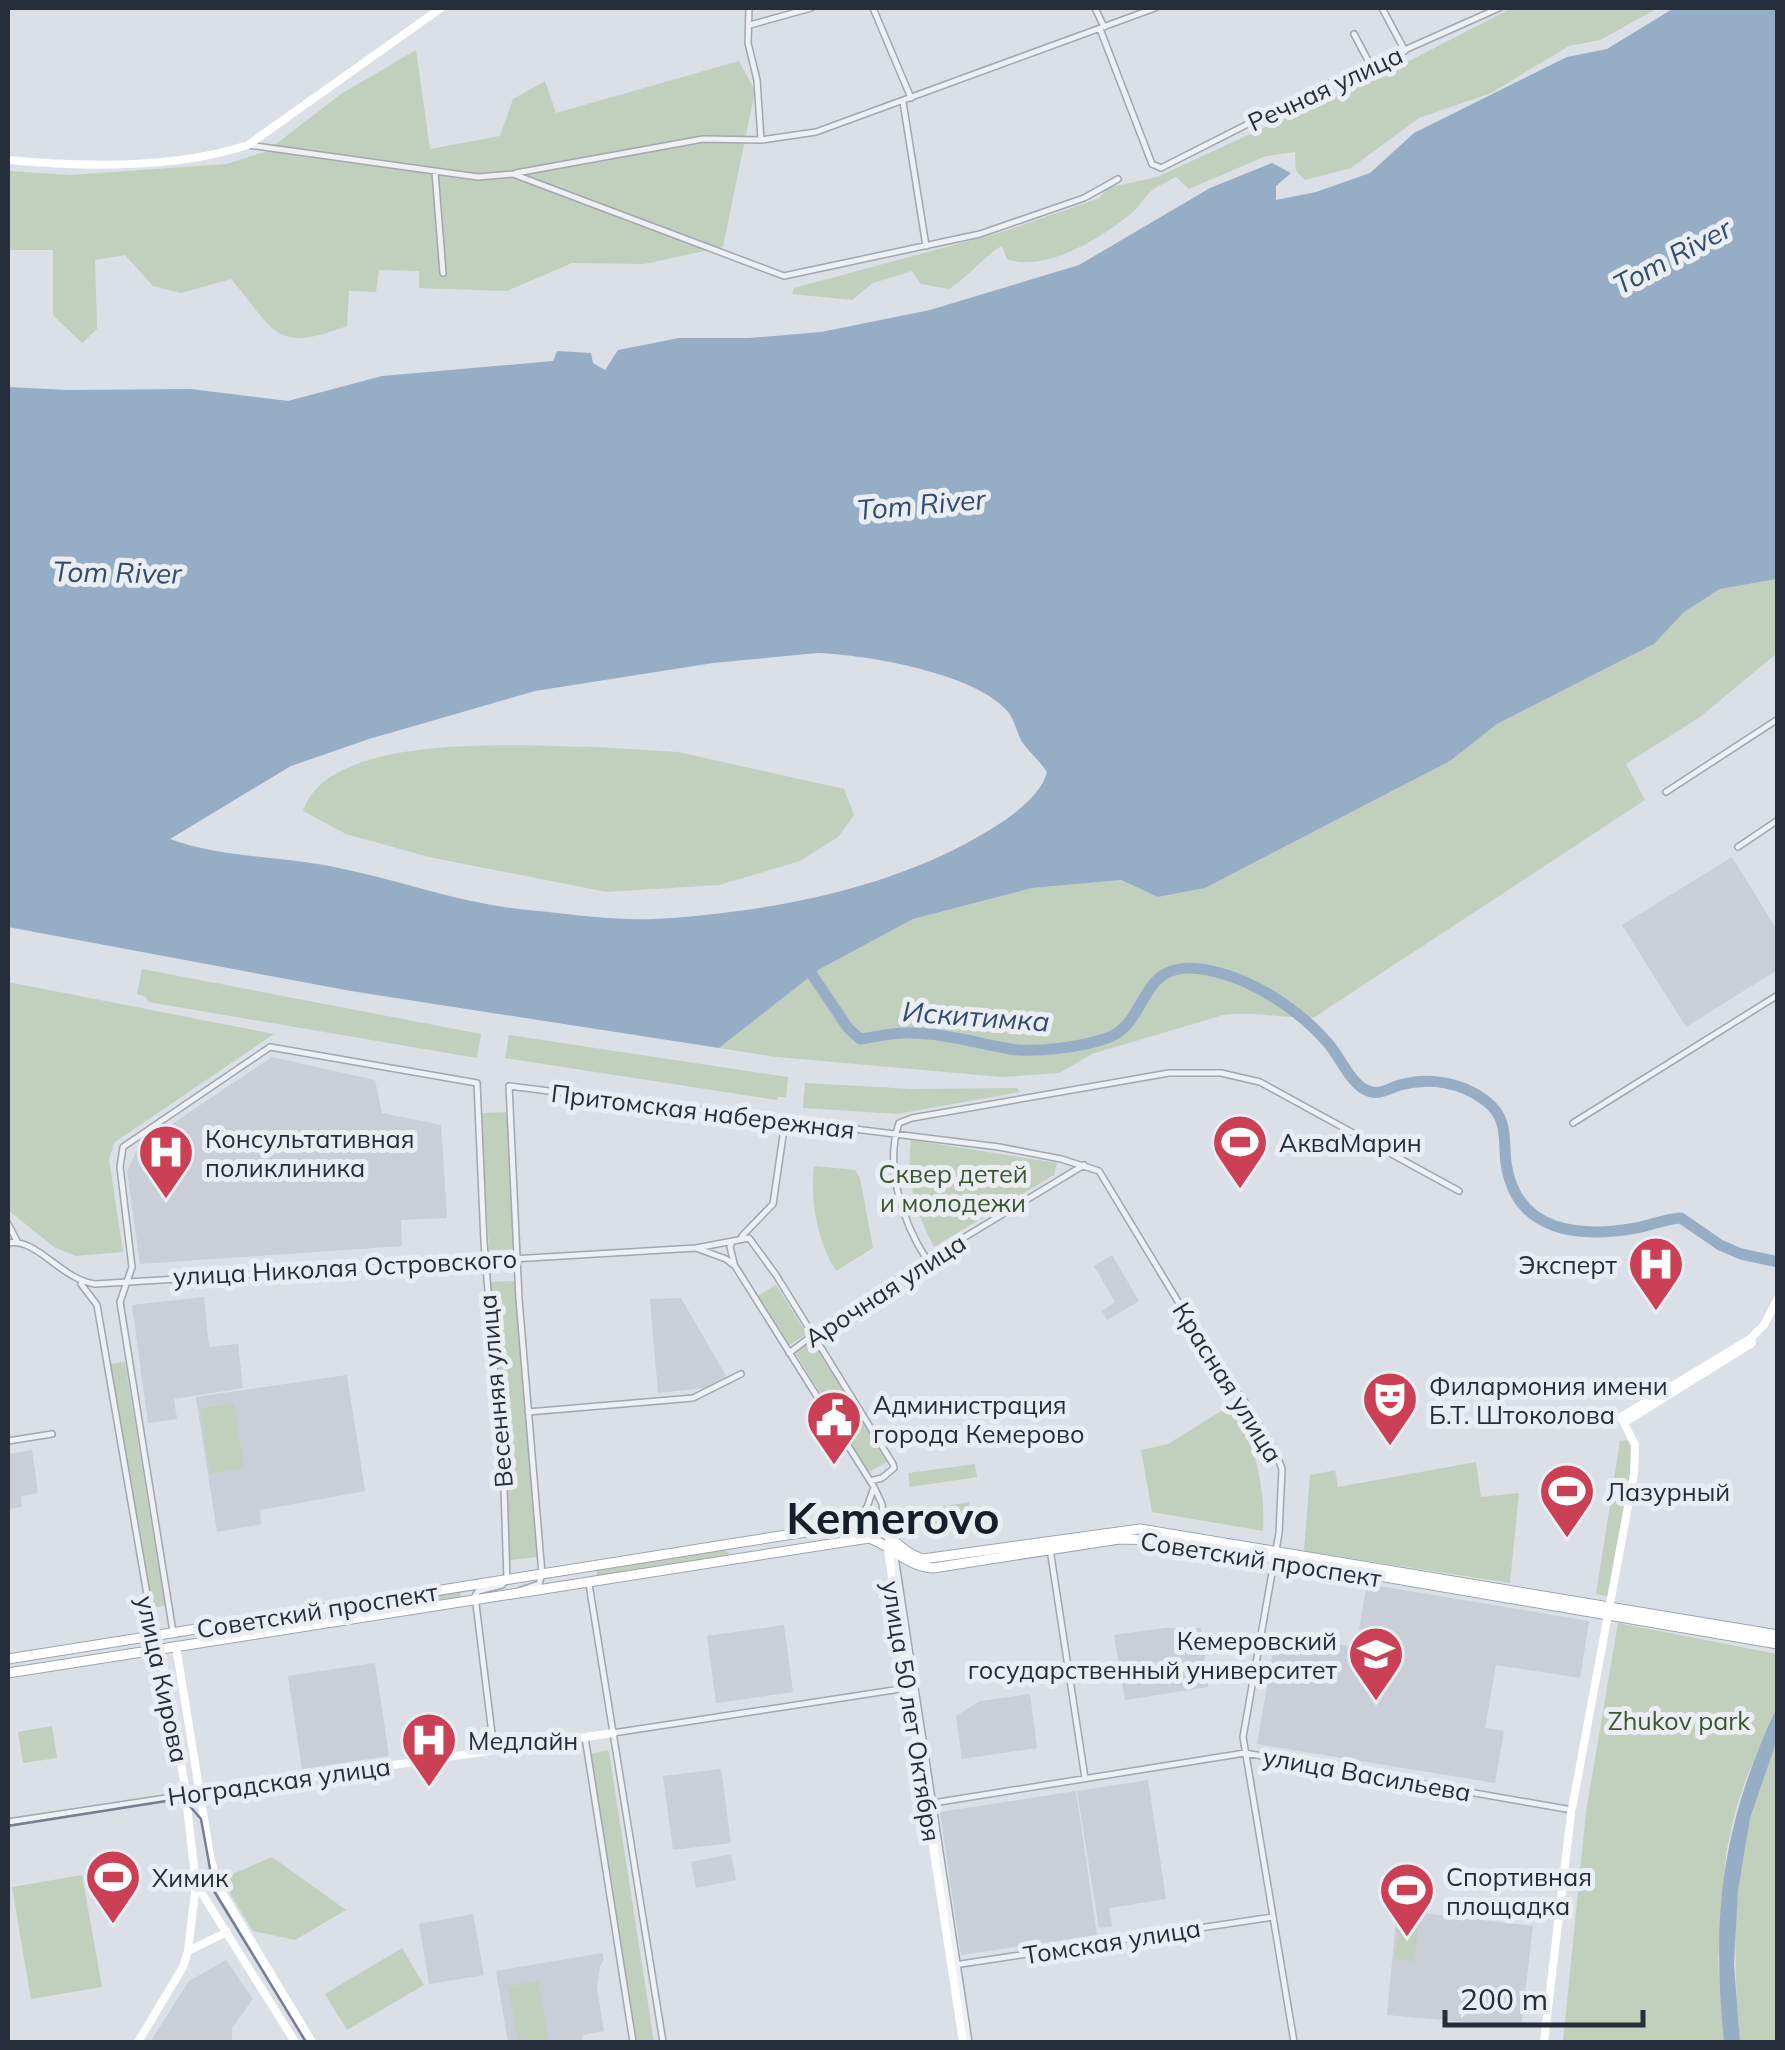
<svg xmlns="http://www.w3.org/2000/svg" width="1785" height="2050" font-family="Mulish,sans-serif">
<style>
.built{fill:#c9ced7}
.green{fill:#c1cfbd}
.water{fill:#96adc6;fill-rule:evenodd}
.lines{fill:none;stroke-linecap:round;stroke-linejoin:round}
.river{stroke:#96adc6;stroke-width:11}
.street-casing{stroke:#a1a6af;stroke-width:8}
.primary-casing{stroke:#9ba4b1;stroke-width:11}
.street{stroke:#eef0f4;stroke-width:5}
.secondary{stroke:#fff;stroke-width:8}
.primary{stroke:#fff;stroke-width:9}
.tram{stroke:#757f8f;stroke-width:2.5}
.labels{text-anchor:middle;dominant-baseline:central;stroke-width:10;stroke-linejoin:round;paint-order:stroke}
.street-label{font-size:25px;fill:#262d3b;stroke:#eaeef3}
.poi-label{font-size:25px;fill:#262d3b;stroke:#eaeef3;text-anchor:start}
.park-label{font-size:25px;fill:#3a5733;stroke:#eaeef3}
.water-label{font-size:28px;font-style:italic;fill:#314c6e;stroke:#eaeef3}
.town-label{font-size:45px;font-weight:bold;fill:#181f2c;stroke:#eaeef3}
</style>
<rect width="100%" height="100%" fill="#dbdfe6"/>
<path class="built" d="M1732 857 1777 930V970L1686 1027 1622 925Z
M272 1057 375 1080 382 1113 441 1125 447 1218 401 1220 402 1246 140 1264 127 1171 139 1146Z
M1112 1255 1139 1301 1107 1320 1102 1311 1115 1302 1094 1266Z
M204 1297 209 1347 238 1344 243 1388 174 1399 177 1419 148 1423 132 1305Z
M681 1298 726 1376 705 1388 658 1393 650 1299Z
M347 1375 365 1491 260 1510 261 1524 217 1532 196 1397Z
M32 1450 38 1493 21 1496 22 1507 8 1509V1454Z
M1367 1584 1589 1621 1580 1678 1496 1665 1485 1728 1504 1731 1495 1783 1257 1744 1276 1634 1356 1647Z
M784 1625 793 1692 716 1703 707 1636Z
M1165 1628H1201L1208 1687 1125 1700 1114 1635Z
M375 1663 389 1756 302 1769 288 1676Z
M1030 1694 1037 1748 962 1759 956 1716 980 1701Z
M721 1769 731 1843 673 1850 663 1776Z
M1148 1780 1166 1899 1109 1908 1112 1926 1099 1928 1077 1791Z
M1076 1791 1097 1935 961 1955 940 1812Z
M731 1854 736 1880 696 1888 691 1862Z
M1397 1910 1533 1926 1521 2027 1387 2015Z
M473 1914 484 1975 429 1984 419 1924Z
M602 1953 604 1960 600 1966 597 1988 604 2031 583 2035 581 2042H508L496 1971Z
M226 1960 253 1999 232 2028V2042H150L189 1981Z"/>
<path class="green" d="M1512 8H1658L1600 40 1569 46 1491 93 1419 118 1351 168 1305 180 1296 171 1295 152 1266 156 1189 189 1176 177C1167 182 1156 186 1149 193 1141 201 1137 210 1128 216 1099 239 1044 273 1007 259L1002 246C991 250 966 279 949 289L921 284 912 271 873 283 852 300 792 294 794 288 1002 232 1100 198 1106 188 1157 177 1409 61Z
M416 50 430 149 500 136 513 99 545 81 556 113 739 61 755 91 723 247 644 264 572 263 507 291 419 288V271L379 270 376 292 349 291 347 326C272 355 274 328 231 279L181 293 153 286 125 255 95 260 97 329 82 343 53 315V250H8V171L71 175 227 164 267 151 341 94Z
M1777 579V653L1700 717 1626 764 1645 800 1313 1018C1285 1018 1248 1011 1223 1015L1092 1054 1059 1073 1002 1077 777 1057 719 1048 820 969 913 919 1032 888 1121 880 1158 897 1205 888 1450 761 1497 724 1654 644 1684 612 1720 589Z
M597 747 678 752 844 789 854 815 838 837 800 861 719 885 607 892 429 857 346 834 303 811C330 729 528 747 597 747Z
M142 969 481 1034 477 1058 148 1002 146 997 137 994Z
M8 982 274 1034 115 1142 109 1159 123 1252 76 1256 54 1247 8 1210Z
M509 1035 788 1077 786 1097H778L777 1100 505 1058Z
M805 1083 912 1089 1017 1088 1020 1092 897 1114 803 1108Z
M509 1112 518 1249 489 1250 481 1113Z
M911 1140 1057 1163 1054 1175 934 1247C915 1210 906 1181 911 1140Z
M814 1166 855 1170 860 1178 873 1248 836 1271C817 1241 810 1201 814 1166Z
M516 1281 537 1557 510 1560 489 1282Z
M776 1285 807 1334 789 1345 758 1296Z
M813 1341 887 1462 869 1472 795 1352Z
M125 1362 165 1606 147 1608 107 1364Z
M234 1403 244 1468 210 1474 200 1409Z
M1223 1410 1235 1413C1257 1450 1265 1488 1263 1531L1152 1512 1141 1450 1168 1444Z
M1627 1440 1632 1444 1633 1459 1611 1597 1596 1594 1620 1441Z
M1476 1462 1481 1497 1519 1493 1510 1583 1304 1551 1310 1475 1335 1470 1338 1487Z
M975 1464 977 1477 910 1487 908 1473Z
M969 1502 972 1521 928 1528 925 1510Z
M725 1550 729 1553 727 1557 598 1578 596 1570Z
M460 1592 461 1599 264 1627 266 1622Z
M1618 1623 1777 1654V1707L1746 1779 1734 1815 1726 1854 1718 1960 1724 2042H1563L1586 1812Z
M52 1726 57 1758 23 1763 18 1732Z
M1777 1740V2042H1740C1731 1942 1732 1833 1777 1740Z
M607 1750 609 1752 654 2042H636L591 1754Z
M272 1857 346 1910 295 1940 253 1931 221 1879Z
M82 1875 102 1987 31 1999 12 1887Z
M1399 1916 1418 1918 1415 1961 1395 1959Z
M402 1948 424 1985 347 2030 325 1994Z
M538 1981 549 2042H518L508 1986Z"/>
<path class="water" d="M1674 8H1777V579L1720 589 1684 612 1654 644 1497 724 1450 761 1205 888 1158 897 1121 880 1032 888 913 919 820 969 719 1048 351 991 8 927V387L68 390 191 389 288 401 382 376 553 361 557 351 591 353 593 363 605 370 618 350 679 338H749L821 332 930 310 1079 265 1210 188 1272 163 1291 173 1276 186V200L1316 192 1370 173 1414 133 1567 57 1607 49ZM818 653C867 655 977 673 1009 713 1015 722 1017 733 1022 742 1029 752 1040 761 1047 772 1040 800 1000 824 976 838 883 891 762 913 655 919 615 921 560 913 519 909 456 902 396 879 334 867 280 856 221 858 170 839L291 766 369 739 535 691 713 663Z
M1777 1707V1740L1750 1818 1738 1890 1734 1964 1740 2042H1724C1711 1914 1722 1824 1777 1707Z"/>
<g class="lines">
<path class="river" d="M805 964 848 1028 860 1039C875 1037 890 1033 905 1033 940 1032 976 1043 1010 1049 1036 1053 1082 1047 1107 1038 1152 1023 1135 953 1212 971 1254 980 1299 1010 1327 1042 1339 1055 1349 1080 1364 1089 1378 1097 1387 1089 1400 1085 1429 1077 1462 1082 1486 1101 1509 1119 1503 1139 1506 1163 1516 1233 1580 1238 1636 1228 1651 1225 1665 1219 1681 1218L1720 1245 1741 1254 1778 1262"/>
<g class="street-casing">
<path id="street" d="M749 8 748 43 757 80 761 140
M873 8 911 98
M1095 8 1104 27
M1382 8 1405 51
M750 25 811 8
M1100 29 1152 164 1161 168 1317 89 1499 8
M1354 34 1371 66
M903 102 926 246
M248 145 478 177 513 174 784 276 980 234 1084 198 1118 179
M435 172 443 273
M516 173 703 139 761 140 816 132 1155 8
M1666 792 1778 719
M1738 847 1778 820
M1573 1123 1778 995
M8 1224 17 1241
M742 1236 773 1204 785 1122
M732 1242 730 1247 734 1263
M8 1243C38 1238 60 1279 95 1284L696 1248 749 1238 776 1275 893 1464 894 1468 882 1478 870 1481
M696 1248 726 1259 735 1266 874 1487 882 1504 885 1532
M927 1260C903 1223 884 1167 899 1123L912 1118 1169 1073H1221L1260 1082 1459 1191
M81 1284 97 1305 154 1635
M789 1353 825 1326 927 1260 1084 1165
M528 1412 693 1398 741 1374
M8 1441 52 1434
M855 1523 867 1507 873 1490
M1050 1549 1085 1778
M894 1550 969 2042
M589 1584 663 2042
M521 1590 539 1584 542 1574 519 1299 509 1086 999 1147 1061 1159 1099 1171 1225 1379 1244 1400 1276 1453 1282 1469 1279 1533 1243 1737 1294 2042
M173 1632 120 1302 132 1267 120 1167 123 1147 270 1047 477 1083 484 1242 504 1488 507 1580 502 1585 478 1591 475 1596 494 1750
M613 1733 907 1688
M585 1737 633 2042
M933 1803 1245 1753 1572 1810
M8 1822 186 1795
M954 1965 1273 1917"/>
</g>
<g class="primary-casing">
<path id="primary" d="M8 1659 862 1523C887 1527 900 1553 923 1559L1140 1529 1778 1635
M8 1673 869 1538C893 1546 907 1567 933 1568L1119 1539 1167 1540 1778 1644"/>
</g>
<use href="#street" class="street"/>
<path class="secondary" d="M8 160C83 167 176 169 248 145L441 8
M1625 1422 1752 1343
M887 1544 963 2042
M176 1646 210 1856 218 1886 312 2042
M186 1795 613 1733
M196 1884 295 2042
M188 1951 227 1932
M138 2042 183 1967 188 1951 196 1884 184 1781 160 1649
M1544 2042 1571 1814 1634 1474 1635 1445 1621 1417 1750 1339 1764 1325 1778 1298"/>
<use href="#primary" class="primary"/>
<path class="tram" d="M8 1826 166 1801 187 1803 201 1819 214 1891 306 2042"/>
</g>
<defs>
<g id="stadium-pin" transform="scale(2.875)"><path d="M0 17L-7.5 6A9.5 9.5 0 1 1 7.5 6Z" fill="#cb4054" stroke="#eaeef3"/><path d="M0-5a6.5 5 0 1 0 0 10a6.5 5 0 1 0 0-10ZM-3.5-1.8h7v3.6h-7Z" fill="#fff"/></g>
<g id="hospital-pin" transform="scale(2.875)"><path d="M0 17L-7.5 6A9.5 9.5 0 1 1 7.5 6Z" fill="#cb4054" stroke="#eaeef3"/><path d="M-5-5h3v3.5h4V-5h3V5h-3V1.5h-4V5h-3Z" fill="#fff"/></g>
<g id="theatre-pin" transform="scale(2.875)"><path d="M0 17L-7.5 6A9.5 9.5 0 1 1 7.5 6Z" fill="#cb4054" stroke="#eaeef3"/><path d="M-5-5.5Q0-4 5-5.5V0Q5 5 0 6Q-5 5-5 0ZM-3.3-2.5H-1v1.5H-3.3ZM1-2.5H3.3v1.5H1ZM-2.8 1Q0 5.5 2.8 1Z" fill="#fff"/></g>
<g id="civic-pin" transform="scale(2.875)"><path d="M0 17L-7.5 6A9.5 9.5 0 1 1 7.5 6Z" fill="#cb4054" stroke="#eaeef3"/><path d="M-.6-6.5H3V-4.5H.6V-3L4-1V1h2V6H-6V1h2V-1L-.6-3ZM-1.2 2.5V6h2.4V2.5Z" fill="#fff"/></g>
<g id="university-pin" transform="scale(2.875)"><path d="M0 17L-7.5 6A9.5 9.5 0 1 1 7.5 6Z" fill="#cb4054" stroke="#eaeef3"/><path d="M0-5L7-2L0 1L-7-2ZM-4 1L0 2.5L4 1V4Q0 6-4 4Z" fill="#fff"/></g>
</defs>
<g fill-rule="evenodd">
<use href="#stadium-pin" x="1240" y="1142"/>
<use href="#hospital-pin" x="166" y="1152"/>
<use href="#hospital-pin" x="1656" y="1264"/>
<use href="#theatre-pin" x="1390" y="1399"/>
<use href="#civic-pin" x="834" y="1418"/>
<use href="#stadium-pin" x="1567" y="1491"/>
<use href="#university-pin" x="1376" y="1654"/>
<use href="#hospital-pin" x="429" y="1740"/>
<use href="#stadium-pin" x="113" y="1877"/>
<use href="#stadium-pin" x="1407" y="1890"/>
</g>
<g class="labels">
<g class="street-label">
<text transform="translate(1325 88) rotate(-25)">Речная улица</text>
<text transform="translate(703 1111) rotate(7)">Притомская набережная</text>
<text transform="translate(345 1267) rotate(-3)">улица Николая Островского</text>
<text transform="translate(885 1290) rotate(-33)">Арочная улица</text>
<text transform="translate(1228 1382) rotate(58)">Красная улица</text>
<text transform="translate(495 1391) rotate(-95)">Весенняя улица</text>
<text transform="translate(1261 1559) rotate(9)">Советский проспект</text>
<text transform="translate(317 1610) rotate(-9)">Советский проспект</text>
<text transform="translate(163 1679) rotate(78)">улица Кирова</text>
<text transform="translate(912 1711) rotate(81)">улица 50 лет Октября</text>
<text transform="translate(1367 1774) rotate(10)">улица Васильева</text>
<text transform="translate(279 1781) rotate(-8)">Ноградская улица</text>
<text transform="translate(1112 1941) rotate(-9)">Томская улица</text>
</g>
<g class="poi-label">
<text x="205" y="1138">Консультативная<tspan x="205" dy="29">поликлиника</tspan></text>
<text x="1279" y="1142">АкваМарин</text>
<text x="1617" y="1264" text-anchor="end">Эксперт</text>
<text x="1429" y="1385">Филармония имени<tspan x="1429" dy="29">Б.Т. Штоколова</tspan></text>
<text x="873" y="1404">Администрация<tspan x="873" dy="29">города Кемерово</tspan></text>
<text x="1606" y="1491">Лазурный</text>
<text x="1337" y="1640" text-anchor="end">Кемеровский<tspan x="1337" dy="29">государственный университет</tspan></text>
<text x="468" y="1740">Медлайн</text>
<text x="1446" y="1876">Спортивная<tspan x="1446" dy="29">площадка</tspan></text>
<text x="152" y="1877">Химик</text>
</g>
<g class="park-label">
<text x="953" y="1173">Сквер детей<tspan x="953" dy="29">и молодежи</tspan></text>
<text x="1679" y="1720">Zhukov park</text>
</g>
<g class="water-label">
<text transform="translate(1672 256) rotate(-28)">Tom River</text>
<text transform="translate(921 504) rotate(-5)">Tom River</text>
<text transform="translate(117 572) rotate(1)">Tom River</text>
<text transform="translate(976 1016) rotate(4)">Искитимка</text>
</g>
<g class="town-label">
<text x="893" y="1517">Kemerovo</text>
</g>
</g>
<rect width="1785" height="2050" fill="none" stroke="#262d3b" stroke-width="20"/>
<path d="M1445 2010v15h198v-15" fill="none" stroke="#262d3b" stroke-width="5"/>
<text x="1460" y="2010" font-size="30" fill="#262d3b" stroke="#eaeef3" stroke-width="8" paint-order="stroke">200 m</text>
</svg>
